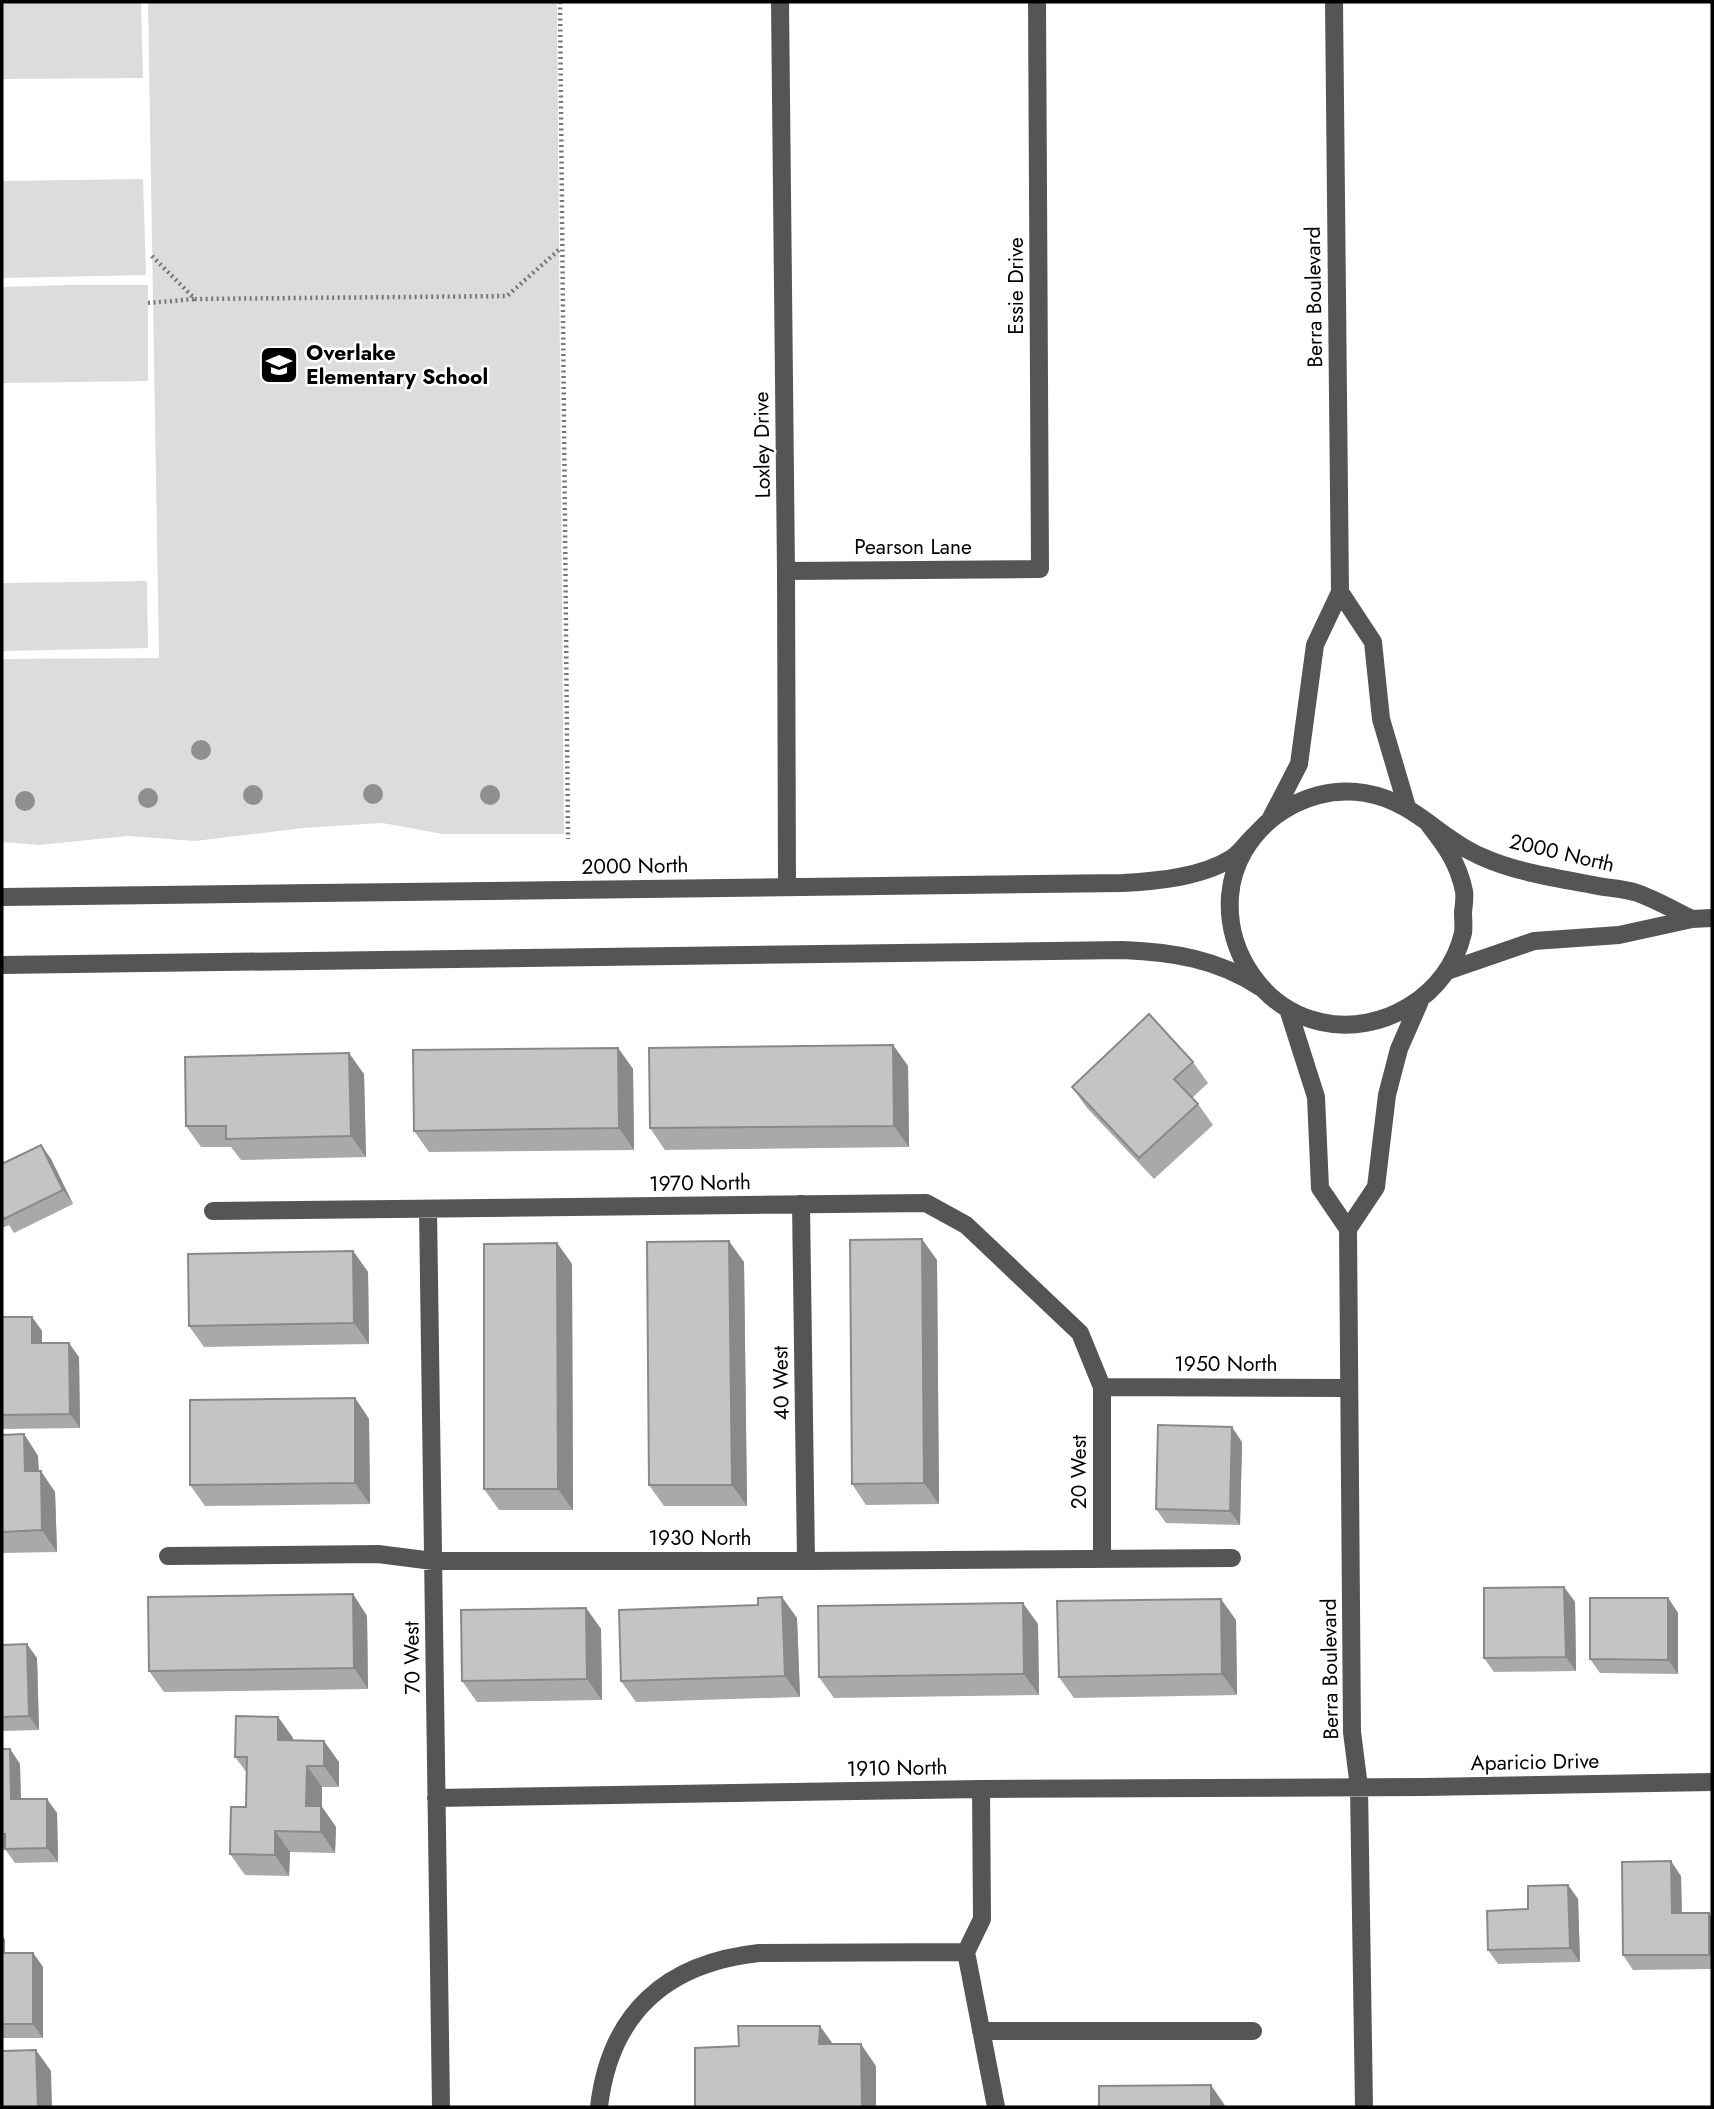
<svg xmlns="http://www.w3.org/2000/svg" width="1714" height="2109" font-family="Jost,sans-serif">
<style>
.green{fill:#dcdcdc}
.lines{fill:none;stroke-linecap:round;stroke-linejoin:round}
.path{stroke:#777;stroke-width:4.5;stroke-dasharray:2 3.5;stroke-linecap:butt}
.minor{stroke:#555;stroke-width:18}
.tree{fill:#8f8f8f}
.wall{fill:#a9a9a9}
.shaded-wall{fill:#898989}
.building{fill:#c4c4c4;stroke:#898989;stroke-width:2}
.labels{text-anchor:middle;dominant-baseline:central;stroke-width:5;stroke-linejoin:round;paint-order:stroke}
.street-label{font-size:21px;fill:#000;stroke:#fff}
.poi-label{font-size:21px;font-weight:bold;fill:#000;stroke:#fff;text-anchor:start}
</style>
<rect width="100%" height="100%" fill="#fff"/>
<path class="green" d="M2 2H141L143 78 2 79Z
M148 2H557L564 834H443L382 823 303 828 195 841 128 836 39 845 2 842V659L159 658Z
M143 179 146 275 2 278V181Z
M68 285H148V381L2 383V287Z
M147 581 148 648 2 651V583Z"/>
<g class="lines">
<path class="path" d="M560 2 568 839
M152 256 195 299 507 296 561 248
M148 303 195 299"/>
<path class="minor" d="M780 2 786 571 787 887
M786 571 1040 569 1037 2
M1340 592 1373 642 1381 719 1407 807
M1271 818 1299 764 1315 645 1340 592 1334 2
M1427 822C1445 845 1458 862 1464 891 1465 898 1464 905 1463 912 1463 919 1464 927 1463 933 1449 995 1382 1036 1321 1022 1263 1009 1226 953 1230 896 1235 830 1302 782 1365 793 1416 802 1437 837 1480 856 1517 873 1558 878 1598 886 1609 888 1623 889 1634 892 1654 898 1673 910 1692 919
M2 897 1123 883C1158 881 1202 877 1232 858 1241 852 1248 841 1256 834
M2 965 1123 950C1172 952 1218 959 1260 987
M1447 971 1534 941 1619 935 1692 919 1712 918
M1288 1009 1316 1097 1320 1188 1348 1229 1352 1732 1359 1787 1364 2107
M801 1204 806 1561
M428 1209 441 2107
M213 1211 926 1203 966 1225 1080 1333 1102 1387V1558
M1348 1229 1376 1187 1387 1095 1399 1049 1420 1001
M1102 1387 1349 1388
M168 1556 378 1554 433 1561H806L1232 1558
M436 1798 981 1789 1424 1787 1712 1782
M966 1952 996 2107
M981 2031H1253
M599 2107C610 2013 666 1963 759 1953L966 1952 982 1919 981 1789"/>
</g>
<g class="tree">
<circle cx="201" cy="750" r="10"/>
<circle cx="373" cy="794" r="10"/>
<circle cx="253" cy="795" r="10"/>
<circle cx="490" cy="795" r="10"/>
<circle cx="148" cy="798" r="10"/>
<circle cx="25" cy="801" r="10"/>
</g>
<path class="wall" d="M893 1045 908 1066 909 1147 665 1150 650 1128Z
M618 1048 633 1069 634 1150 429 1152 414 1131Z
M1193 1062 1208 1083 1192 1098 1198 1104 1213 1125 1154 1179 1087 1108 1072 1087Z
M364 1074 366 1157 241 1160 231 1147H201L186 1126Z
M41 1145 51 1159 73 1204 14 1233 9 1225 2 1228V1157L4 1162Z
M557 1243 572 1264 573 1510H499L484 1489Z
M353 1251 368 1272 369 1344 204 1347 189 1326Z
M937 1260 939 1504 866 1505 852 1484Z
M744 1262 747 1506H664L649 1485Z
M2 1317H32L42 1331V1343L79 1357 80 1428 2 1429Z
M355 1398 369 1419 370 1504 205 1506 190 1485Z
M24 1434 38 1456 39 1471 55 1492 57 1552 2 1553V1435Z
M1242 1442 1240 1525 1166 1523 1156 1509Z
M1564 1587 1575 1602 1576 1671 1494 1672 1484 1658Z
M353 1594 367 1616 368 1689 164 1692 149 1671Z
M1668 1598 1678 1613V1674L1600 1673 1590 1659Z
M586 1608 601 1629 602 1700 477 1702 462 1681Z
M797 1618 800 1697 636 1702 621 1681Z
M1236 1620 1237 1695 1074 1698 1059 1677Z
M1038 1624 1039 1695 834 1698 819 1677Z
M2 1645 37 1658 39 1730 2 1731Z
M278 1717 293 1738V1740L339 1762V1787H322V1807L336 1827 335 1853 290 1852 289 1876 245 1875 230 1854 246 1807 247 1773 235 1757Z
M2 1749H10L20 1764 21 1799 57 1813 58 1862 15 1863 5 1849H2Z
M1681 1876 1682 1913H1709L1712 1918V1969L1633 1970 1623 1955Z
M1568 1885 1578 1899 1580 1962 1498 1964 1488 1950 1528 1909Z
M2 1935 5 1940V1953H33L43 1967V2038H2Z"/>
<path class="shaded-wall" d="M893 1045 908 1066 909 1147 894 1126Z
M618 1048 633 1069 634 1150 619 1128Z
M349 1053 364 1074 366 1157 351 1136Z
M41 1145 51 1159 73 1204 63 1190Z
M922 1239 937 1260 939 1504 924 1483Z
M729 1241 744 1262 747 1506 732 1485Z
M557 1243 572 1264 573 1510 558 1489Z
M353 1251 368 1272 369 1344 354 1323Z
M32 1317 42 1331V1357L32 1343Z
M69 1343 79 1357 80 1428 70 1414Z
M355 1398 369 1419 370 1504 355 1483Z
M1232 1427 1242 1442 1240 1525 1230 1511Z
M24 1434 38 1456 39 1492 25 1471Z
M41 1471 55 1492 57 1552 42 1530Z
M1564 1587 1575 1602 1576 1671 1566 1657Z
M353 1594 367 1616 368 1689 354 1668Z
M782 1597 797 1618 800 1697 785 1676Z
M1668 1598 1678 1613V1674L1668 1660Z
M1221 1599 1236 1620 1237 1695 1222 1674Z
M1023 1603 1038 1624 1039 1695 1024 1674Z
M586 1608 601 1629 602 1700 587 1679Z
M27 1644 37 1658 39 1730 29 1716Z
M278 1717 293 1738 292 1761 278 1740Z
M324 1741 339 1762V1787L324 1766Z
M10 1749 20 1764 21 1814 11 1799Z
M307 1766 322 1787V1807L336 1827 335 1853 321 1832 306 1806Z
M47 1799 57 1813 58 1862 47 1848Z
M275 1831 290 1852 289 1876 275 1855Z
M1671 1861 1681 1876 1682 1928 1672 1913Z
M1568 1885 1578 1899 1580 1962 1570 1948Z
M1709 1913 1712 1918V1959L1709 1955Z
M2 1935 5 1940 4 1967 2 1964Z
M33 1953 43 1967V2038L33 2024Z
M820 2026 835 2047 819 2044Z
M861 2044 876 2066V2107H862Z
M36 2050 51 2071 52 2107H38Z
M1211 2085 1226 2107H1211Z"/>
<path class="building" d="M1149 1014 1193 1062 1174 1079 1198 1104 1139 1158 1072 1087Z
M893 1045 894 1126 650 1128 649 1048Z
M618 1048 619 1128 414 1131 413 1050Z
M349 1053 351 1136 226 1139V1126H186L185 1057Z
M41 1145 63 1190 4 1219 2 1214V1164Z
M922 1239 924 1483 852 1484 850 1240Z
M729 1241 732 1485H649L647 1242Z
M557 1243 558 1489H484V1244Z
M353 1251 354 1323 189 1326 188 1254Z
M2 1317H32V1343H69L70 1414 2 1415Z
M355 1398V1483L190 1485V1400Z
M1158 1425 1232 1427 1230 1511 1156 1509Z
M24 1434 25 1471H41L42 1530 2 1532V1435Z
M1564 1587 1566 1657 1484 1658V1588Z
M353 1594 354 1668 149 1671 148 1597Z
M782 1597 785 1676 621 1681 619 1610 758 1605V1598Z
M1590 1598H1668V1660L1590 1659Z
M1221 1599 1222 1674 1059 1677 1057 1601Z
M1023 1603 1024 1674 819 1677 818 1606Z
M586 1608 587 1679 462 1681 461 1610Z
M27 1644 29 1716 2 1717V1645Z
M236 1716 278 1717V1740L324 1741V1766H307L306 1806H321V1832L275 1831V1855L230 1854 231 1807H246L247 1757H235Z
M2 1749H10L11 1799H47V1848L5 1849V1834H2Z
M1671 1861 1672 1913H1709V1955H1623L1622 1862Z
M1568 1885 1570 1948 1488 1950 1487 1911 1528 1909V1886Z
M2 1953H33V2024H2Z
M738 2026H820L819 2044H861L862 2107H695V2048L739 2046Z
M36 2050 38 2107H2V2051Z
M1211 2085V2107H1099V2086Z"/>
<defs>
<g id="school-square" transform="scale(2.0125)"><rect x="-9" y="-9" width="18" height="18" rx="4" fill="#000" stroke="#fff"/><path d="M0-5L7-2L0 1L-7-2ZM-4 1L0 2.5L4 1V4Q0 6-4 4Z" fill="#fff"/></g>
</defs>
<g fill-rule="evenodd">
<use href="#school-square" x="279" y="365"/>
</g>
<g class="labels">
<g class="street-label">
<text transform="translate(1016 286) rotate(-90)">Essie Drive</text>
<text transform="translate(1314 297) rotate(-91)">Berra Boulevard</text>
<text transform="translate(762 445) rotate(-91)">Loxley Drive</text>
<text x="913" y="547">Pearson Lane</text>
<text transform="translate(1562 853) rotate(13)">2000 North</text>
<text transform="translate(635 866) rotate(-1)">2000 North</text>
<text transform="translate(700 1183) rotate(-1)">1970 North</text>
<text x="1226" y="1364">1950 North</text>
<text transform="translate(781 1383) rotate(-91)">40 West</text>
<text transform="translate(1079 1472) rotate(-90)">20 West</text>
<text x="700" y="1538">1930 North</text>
<text transform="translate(412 1658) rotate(-91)">70 West</text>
<text transform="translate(1330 1669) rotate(-91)">Berra Boulevard</text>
<text transform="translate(1535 1762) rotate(-1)">Aparicio Drive</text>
<text transform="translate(897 1768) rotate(-1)">1910 North</text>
</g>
<g class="poi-label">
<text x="306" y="353">Overlake<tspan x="306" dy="24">Elementary School</tspan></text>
</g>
</g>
<rect width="1714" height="2109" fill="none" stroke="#000000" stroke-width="7"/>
</svg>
